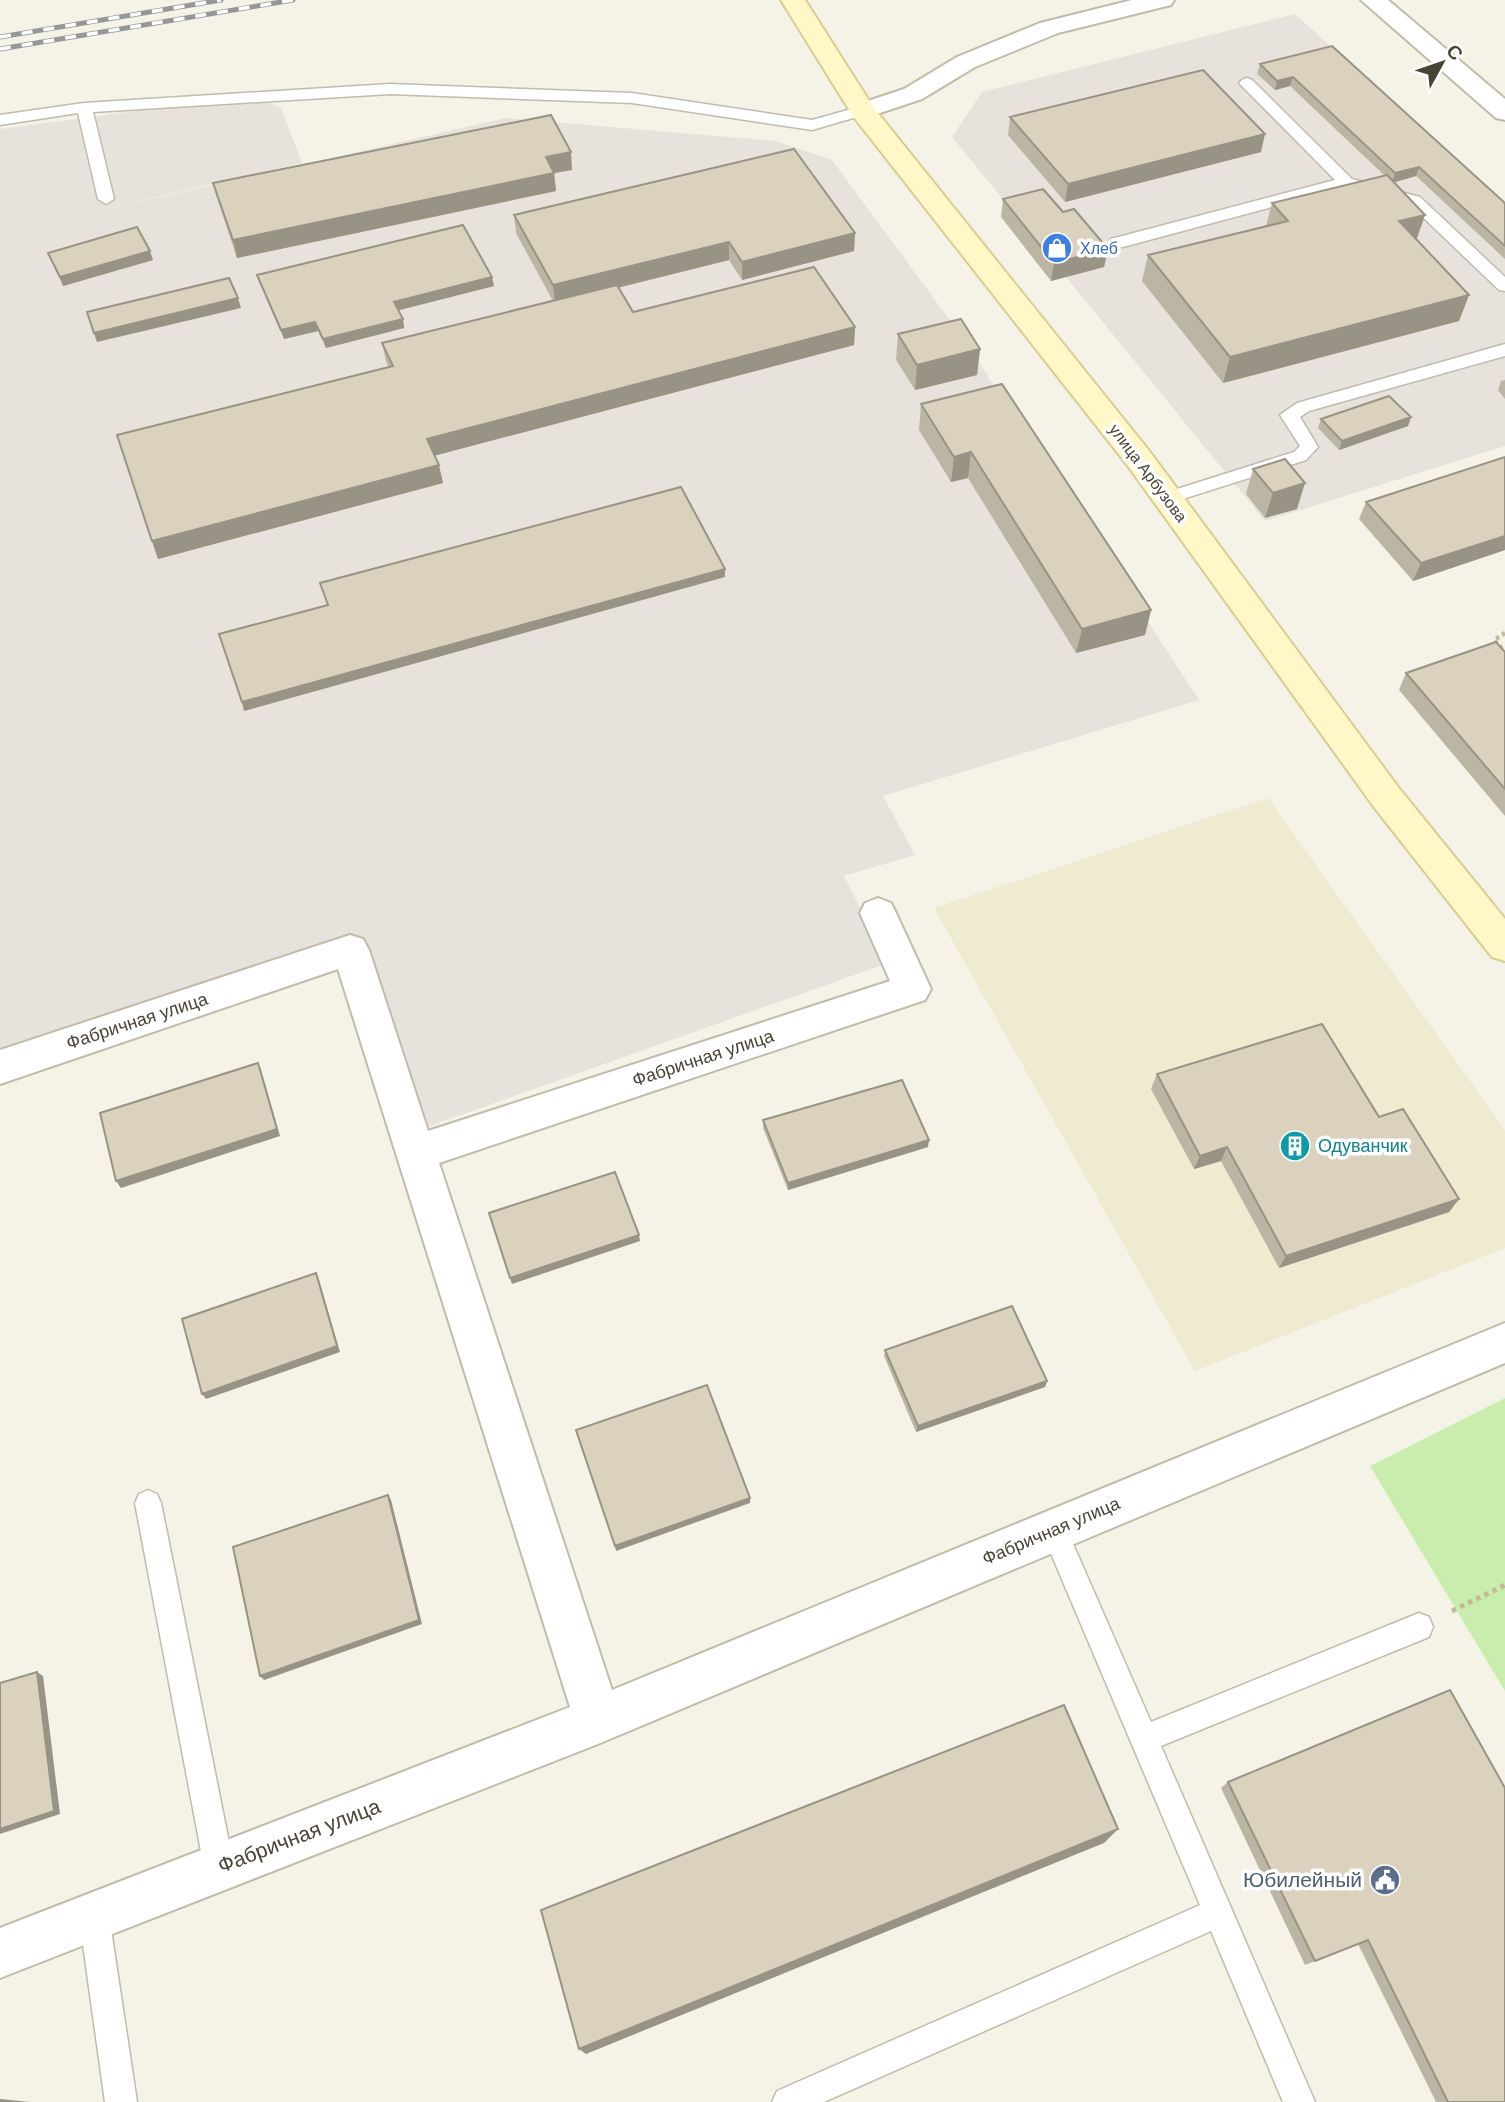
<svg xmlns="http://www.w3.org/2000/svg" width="1505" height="2102" font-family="'DM Sans',sans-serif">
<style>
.industrial{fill:#e7e3dc}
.education{fill:#efead0}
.green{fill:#c9edac}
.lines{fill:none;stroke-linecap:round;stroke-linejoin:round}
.lane-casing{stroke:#c1bba9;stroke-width:3}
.street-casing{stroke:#c1bba9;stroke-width:4}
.secondary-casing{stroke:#d9cd93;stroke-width:4}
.path-far1{stroke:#c4b999;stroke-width:4.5;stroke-dasharray:3.5 3.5;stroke-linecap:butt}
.path{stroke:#c4b999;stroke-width:5;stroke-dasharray:4.5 4.5;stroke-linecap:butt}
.lane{fill:#fff;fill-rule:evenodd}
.street{fill:#fff;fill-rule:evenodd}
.secondary{fill:#fff7c7;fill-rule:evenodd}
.rail-casing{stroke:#979797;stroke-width:5}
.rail{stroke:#fff;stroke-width:3.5;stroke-dasharray:11;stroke-linecap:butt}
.wall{fill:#bcb5a3}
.shaded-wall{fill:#999385}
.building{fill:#dbd2be;stroke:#999385;stroke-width:2}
.labels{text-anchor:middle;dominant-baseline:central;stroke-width:7;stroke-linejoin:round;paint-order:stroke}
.far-shop-label{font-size:16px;fill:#366cbe;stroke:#fff;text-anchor:start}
.far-street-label{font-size:16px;fill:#494335;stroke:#fff}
.street-label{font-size:18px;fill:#494335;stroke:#fff}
.culture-label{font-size:18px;fill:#0d838f;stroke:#fff;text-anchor:start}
.near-street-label{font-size:21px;fill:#494335;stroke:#fff}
.near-service-label{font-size:21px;fill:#4e5e75;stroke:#fff;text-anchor:end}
</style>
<rect width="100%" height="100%" fill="#f5f2e7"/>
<path class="industrial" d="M1295 14 1505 204V446L1265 521 952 137 982 92Z
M265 101 281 108 302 163 55 221 506 118 776 141 832 160 963 338 1199 700 883 796 915 855 844 876 888 963 424 1128 360 937 0 1051V129L135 111Z"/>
<path class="education" d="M1268 798 1505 1130V1248L1195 1371 934 908Z"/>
<path class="green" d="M1505 1398V1691L1370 1466Z"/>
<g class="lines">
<g class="lane-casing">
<path id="lane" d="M1247 78 1252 80 1352 179 1420 197 1505 277V291L1499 290 1408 203 1346 187 1123 247H1111L1109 243 1111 239 1335 180 1242 86 1239 83 1242 80Z
M390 84 632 93 812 120 862 106 870 111 867 114 812 130 632 103 390 94 93 112 114 199 106 204 98 199 78 113 0 125V115L84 103Z
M1505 344V356L1309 411 1300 417 1318 447 1306 460 1167 504 1161 502 1158 498 1161 494 1294 452 1300 446 1280 415 1297 403Z
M148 1490 157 1494 161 1503 234 1867 229 1877 219 1882 209 1877 204 1867 135 1503 139 1494Z
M1054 1517 1063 1521 1151 1722 1419 1613 1429 1617 1433 1627 1429 1637 1161 1746 1315 2102H1283L1211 1931 824 2102H772L777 2091 1200 1905 1041 1530 1045 1521Z
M94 1901 104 1906 109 1916 137 2102H105L79 1916 84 1906Z"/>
</g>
<g class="street-casing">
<path id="street" d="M1132 0H1174L1171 5 1058 33 975 67 922 99 862 119 853 116 849 111 853 106 904 89 957 57 1040 23Z
M1361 0H1388L1505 99V120L1496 118Z
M878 898 891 903 896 913 931 989 925 1000 439 1163 612 1690 1505 1323V1363L598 1744 0 1978V1928L570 1707 338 969 0 1084V1050L350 935 363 939 369 950 428 1131 890 981 860 913 865 903Z"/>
</g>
<g class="secondary-casing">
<path id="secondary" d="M781 0H805L873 107 1150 452 1398 787 1505 919V961L1492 957 1374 807 1128 466 853 116Z"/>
</g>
<path class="path-far1" d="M1505 633 1494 640 1505 652"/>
<path class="path" d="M1452 1611 1505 1585"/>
<use href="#lane" class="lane"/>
<use href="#street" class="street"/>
<use href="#secondary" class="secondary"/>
<g class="rail-casing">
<path id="rail" d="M0 37 221 0
M0 49 293 0"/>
</g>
<use href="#rail" class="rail"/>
</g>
<path class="wall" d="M1332 46 1505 203V259L1416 176 1394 182 1425 215 1416 240 1469 295 1459 321 1223 383 1142 281 1148 255 1266 226 1272 203 1385 176 1290 86 1275 90 1257 74 1260 64Z
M1010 117 1261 152 1065 202 1008 135Z
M572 170 554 173 556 191 237 258 218 201 213 183Z
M1003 199 1063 212 1108 249 1104 267 1051 281 1001 217Z
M514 215 855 233 854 251 742 280 729 260 618 288 633 312 855 327 854 345 435 455 443 483 158 559 152 541 388 367 386 361 382 343 553 301 516 233Z
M48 253 153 260 63 286Z
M257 275 494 286 398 310 403 319 404 328 326 348 318 331 284 339 260 284Z
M898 334 980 349 977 375 915 390 896 360Z
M1505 380V399L1498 390 1501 381Z
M921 404 1151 610 1145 635 1076 653 968 478 951 482 919 430Z
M1411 417 1408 426 1339 450 1318 428 1321 419Z
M1505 457V550L1413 581 1359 519 1366 502Z
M1253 469 1297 509 1265 518 1246 494Z
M1505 652V816L1399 690 1406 673Z
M1157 1074 1379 1117 1459 1199 1449 1212 1279 1268 1221 1161 1194 1169 1151 1089Z
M763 1120 928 1147 788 1190 763 1128Z
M885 1350 1047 1381 1045 1387 916 1432 884 1356Z
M1228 1782 1505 1788V2102H1436L1358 1944 1305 1965 1221 1788Z"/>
<path class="shaded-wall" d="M1293 77 1290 86 1275 90 1277 81Z
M1265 134 1261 152 1065 202 1068 184Z
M571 152 572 170 554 173 556 191 237 258 233 240 546 157Z
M1419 167 1416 176 1392 183 1395 173Z
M1425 215 1416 241 1399 221Z
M855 233 854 251 742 280V262Z
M729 242V260L555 303 553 285Z
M1108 249 1104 267 1051 281 1054 263Z
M150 251 153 260 63 286 60 277Z
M492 277 494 286 396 311 394 302Z
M1469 295 1459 321 1223 383 1230 357Z
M238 298 241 308 97 342 94 333Z
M403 319 404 328 326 348 323 339Z
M315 322 318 331 284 339 281 330Z
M855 327 854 345 430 457 427 439Z
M980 349 977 375 915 390 917 365Z
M1411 417 1408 426 1339 450 1342 441Z
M971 452 968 478 951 482 954 457Z
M439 465 443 483 158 559 152 541Z
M1305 483 1297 509 1265 518 1273 493Z
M1505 536V550L1413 581 1421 563Z
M725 569V577L244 711 242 702Z
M1151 610 1145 635 1076 653 1082 629Z
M258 1063 261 1070 280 1136 121 1188 116 1181Z
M929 1140 928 1147 788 1190V1183Z
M1227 1147 1221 1161 1194 1169 1200 1156Z
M1459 1199 1449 1212 1279 1268 1286 1256Z
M639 1235 640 1241 512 1284 510 1278Z
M316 1273 319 1280 340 1352 206 1399 202 1394Z
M1047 1381 1045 1387 916 1432 918 1426Z
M388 1495 391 1500 422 1624 264 1680 260 1676Z
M750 1498V1503L616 1551 615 1546Z
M37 1672 43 1676 60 1814 0 1834V1829Z
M1118 1829 1104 1843 586 2054 579 2049Z
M0 2099 30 2102H0Z"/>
<path class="building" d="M1332 46 1505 203V246L1419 167 1395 173 1293 77 1277 81 1260 64Z
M1203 70 1265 134 1068 184 1010 117Z
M551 115 571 152 546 157 554 173 233 240 213 183Z
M794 149 855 233 742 262 729 242 553 285 514 215Z
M1387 175 1425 215 1399 221 1469 295 1230 357 1148 255 1288 221 1272 203Z
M1043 189 1063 212 1074 209 1108 249 1054 263 1003 199Z
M463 225 492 277 394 302 403 319 323 339 315 322 281 330 257 275Z
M137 227 150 251 60 277 48 253Z
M814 267 855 327 427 439 439 465 152 541 117 435 393 366 382 343 617 285 633 312Z
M229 278 238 298 94 333 87 312Z
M961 319 980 349 917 365 898 334Z
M1002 384 1151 610 1082 629 971 452 954 457 921 404Z
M1389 396 1411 417 1342 441 1321 419Z
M1505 457V536L1421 563 1366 502Z
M1285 459 1305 483 1273 493 1253 469Z
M681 487 725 569 242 702 219 634 328 605 320 583Z
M1496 642 1505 652V789L1406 673Z
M1322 1024 1379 1117 1403 1109 1459 1199 1286 1256 1227 1147 1200 1156 1157 1074Z
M258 1063 277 1129 116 1181 100 1113Z
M902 1080 929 1140 788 1183 763 1120Z
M615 1172 639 1235 510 1278 489 1213Z
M316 1273 337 1346 202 1394 182 1319Z
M1012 1306 1047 1381 918 1426 885 1350Z
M707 1385 750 1498 615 1546 576 1430Z
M388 1495 419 1620 260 1676 233 1547Z
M37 1672 54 1811 0 1829V1683Z
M1450 1690 1505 1788V2102H1448L1368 1940 1315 1961 1228 1782Z
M1064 1705 1118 1829 579 2049 541 1910Z"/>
<defs>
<g id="shop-disc" transform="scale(1.575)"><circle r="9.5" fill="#3f7fe0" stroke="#fff"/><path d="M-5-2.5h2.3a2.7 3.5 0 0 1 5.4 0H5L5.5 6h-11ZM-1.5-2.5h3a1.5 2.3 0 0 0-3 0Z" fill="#fff"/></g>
<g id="building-disc" transform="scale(1.575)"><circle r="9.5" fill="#0f9aa8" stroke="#fff"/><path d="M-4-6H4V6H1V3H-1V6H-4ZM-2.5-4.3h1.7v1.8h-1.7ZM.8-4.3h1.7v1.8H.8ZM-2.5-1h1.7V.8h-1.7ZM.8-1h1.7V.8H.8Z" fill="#fff"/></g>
<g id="civic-disc" transform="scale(1.575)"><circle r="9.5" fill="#5c6f8a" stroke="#fff"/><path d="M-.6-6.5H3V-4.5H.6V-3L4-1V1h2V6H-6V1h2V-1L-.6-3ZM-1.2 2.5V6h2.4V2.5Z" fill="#fff"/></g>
</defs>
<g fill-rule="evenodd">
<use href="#shop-disc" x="1057" y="248"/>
<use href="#building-disc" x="1295" y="1146"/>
<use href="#civic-disc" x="1385" y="1880"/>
</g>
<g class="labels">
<g class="far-shop-label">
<text x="1080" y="248">Хлеб</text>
</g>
<g class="far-street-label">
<text transform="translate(1148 473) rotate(53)">улица Арбузова</text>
</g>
<g class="street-label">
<text transform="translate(137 1021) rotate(-18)">Фабричная улица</text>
<text transform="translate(703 1058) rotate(-18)">Фабричная улица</text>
<text transform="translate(1051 1531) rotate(-23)">Фабричная улица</text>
</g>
<g class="culture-label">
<text x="1318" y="1146">Одуванчик</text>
</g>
<g class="near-street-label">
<text transform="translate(299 1836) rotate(-21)">Фабричная улица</text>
</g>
<g class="near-service-label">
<text x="1362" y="1880">Юбилейный</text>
</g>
</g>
<g transform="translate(1442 63) rotate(50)" stroke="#ffffff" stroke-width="5" paint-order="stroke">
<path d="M0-5L12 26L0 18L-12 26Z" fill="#494335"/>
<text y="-10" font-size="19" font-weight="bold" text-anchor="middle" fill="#494335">С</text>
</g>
</svg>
